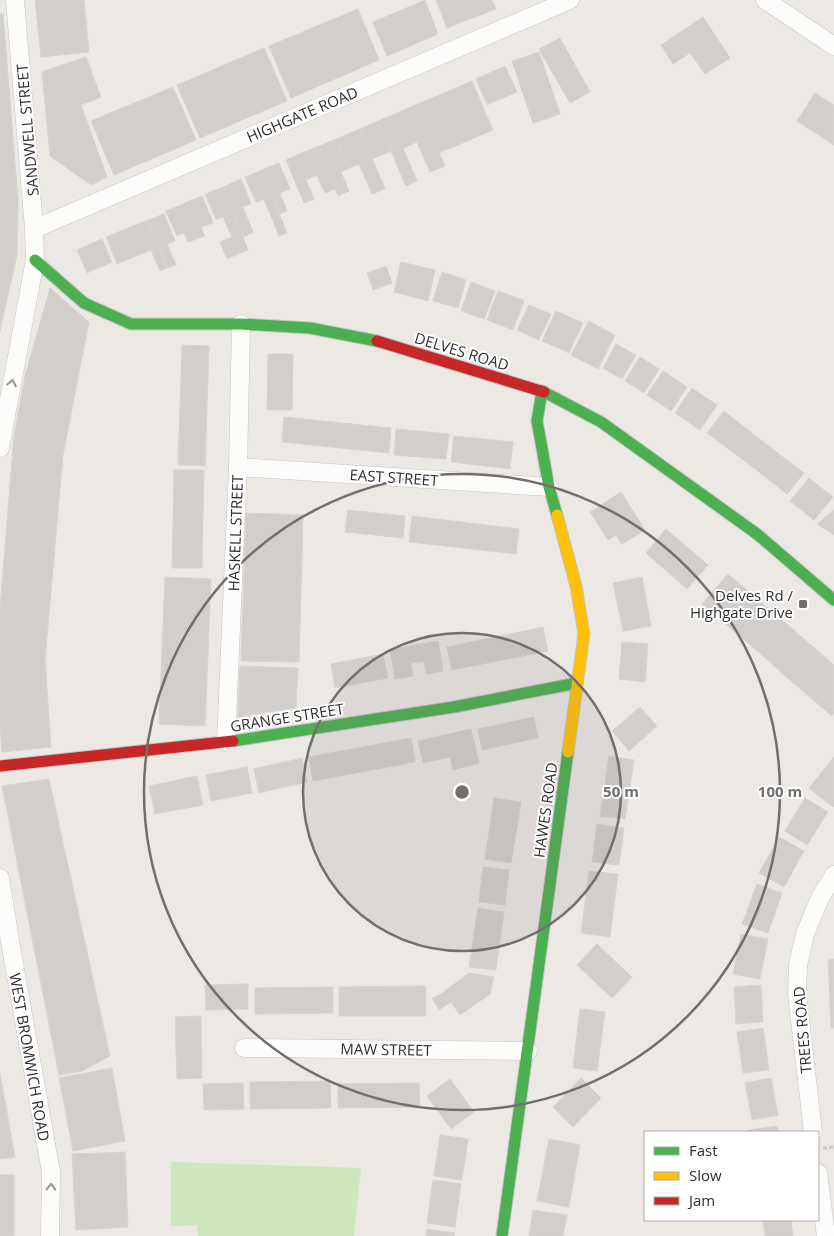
<svg xmlns="http://www.w3.org/2000/svg" width="834" height="1236" font-family="'Open Sans',sans-serif">
<style>
.green{fill:#cee6be}
.building{fill:#d1cecb;stroke:#d7d4d0}
.lines{fill:none;stroke-linecap:round;stroke-linejoin:round}
.street-casing{stroke:#c5c4c5;stroke-width:19}
.fast-casing{stroke:#c5c4c5;stroke-width:13}
.slow-casing{stroke:#c5c4c5;stroke-width:13}
.jam-casing{stroke:#c5c4c5;stroke-width:13}
.path{stroke:#c9c9c8;stroke-width:3;stroke-dasharray:4 2.5;stroke-linecap:butt}
.street{stroke:#fcfcfb;stroke-width:18}
.fast{stroke:#4caf50;stroke-width:11}
.slow{stroke:#ffc107;stroke-width:11}
.jam{stroke:#c62828;stroke-width:11}
.oneway{stroke:#959594}
.ring{fill:none;stroke:#706f6e;stroke-width:2.5}
.poi-dot{fill:#706f6e;stroke:#fff;stroke-width:2}
.labels{text-anchor:middle;dominant-baseline:central;stroke-width:4;stroke-linejoin:round;paint-order:stroke}
.street-label{font-size:15px;fill:#2e2e2e;stroke:#fff}
.poi-label{font-size:15px;fill:#2e2e2e;stroke:#fff;text-anchor:end}
.centre{fill:#706f6e;stroke:#fff;stroke-width:2.5}
.ring-label{font-size:15px;text-anchor:middle;font-weight:bold;fill:#706f6e;stroke:#fff;stroke-width:4;stroke-linejoin:round;paint-order:stroke}
</style>
<rect width="100%" height="100%" fill="#ece8e4"/>
<path class="green" d="M171 1162 361 1168 354 1236H198L197 1225 171 1226Z"/>
<path class="building" d="M35 0H84L89 52 41 57Z
M425 0 438 34 387 56 373 22Z
M436 0H492L496 9 447 28Z
M358 9 379 60 291 98 269 46Z
M0 14H3L18 201 17 255 0 331Z
M703 17 730 58 705 74 690 53 673 64 661 45Z
M560 38 590 92 570 103 539 49Z
M264 48 287 101 200 138 177 85Z
M539 52 560 114 533 123 512 61Z
M86 57 101 97 81 105 107 177 91 185 50 156 42 72Z
M505 66 517 92 487 105 476 79Z
M472 81 493 130 439 153 418 104Z
M173 87 196 140 114 175 91 121Z
M815 93 834 105V145L797 121Z
M418 104 445 166 430 172 417 142 403 148 417 181 406 186 378 121Z
M378 121 391 151 372 159 360 129Z
M360 129 385 189 372 194 359 164 349 168 336 139Z
M336 139 349 168 341 172 349 191 338 196 317 147Z
M317 147 335 189 325 193 317 175 312 177 302 153Z
M302 153 312 177 306 180 314 199 304 203 286 160Z
M279 163 290 189 280 193 287 211 280 214 262 170Z
M262 170 287 233 279 236 264 199 256 202 245 177Z
M241 179 251 204 243 207 253 232 243 237 223 187Z
M223 187 248 250 227 259 220 242 232 237 223 217 216 219 205 194Z
M202 196 213 223 201 227 205 236 197 239 183 204Z
M183 204 197 239 188 242 184 233 177 236 166 211Z
M164 214 175 241 167 244 176 265 167 268 148 220Z
M148 220 167 268 160 271 151 250 144 253 133 226Z
M133 226 144 253 117 264 106 237Z
M102 239 112 262 87 273 77 250Z
M401 262 435 270 428 301 394 292Z
M386 266 392 283 373 290 367 273Z
M442 272 466 280 458 308 433 301Z
M471 282 495 291 484 319 461 311Z
M50 288 89 322 63 455 45 660 51 747 2 752 0 726V607L14 436 25 376Z
M498 291 524 300 513 330 487 320Z
M529 305 551 314 539 340 517 330Z
M556 311 583 323 569 353 542 341Z
M589 321 615 335 598 369 571 355Z
M616 344 636 355 622 379 603 368Z
M182 345 209 346 205 466 178 465Z
M268 354H293L292 410H267Z
M640 357 659 369 644 393 625 381Z
M663 371 687 387 671 411 647 395Z
M692 388 717 405 700 430 675 413Z
M724 411 766 444 750 465 707 433Z
M284 417 391 428 389 453 282 442Z
M396 429 449 434 446 459 394 455Z
M454 436 513 442 510 469 451 462Z
M766 444 804 473 787 494 750 465Z
M174 470H204L202 568H172Z
M809 478 833 497 814 520 790 501Z
M621 492 645 530 622 544 616 535 608 540 590 512Z
M348 510 405 516 403 538 345 532Z
M834 510V535L817 524Z
M246 513 303 515 299 662 241 661Z
M412 516 519 529 516 554 409 542Z
M666 529 708 565 687 589 646 553Z
M728 574 774 613 748 643 702 604Z
M165 577 211 579 205 726 159 724Z
M642 577 651 626 623 631 613 583Z
M774 613 817 650 790 680 748 643Z
M543 627 548 651 452 670 447 647Z
M438 641 443 671 426 674 424 661 418 662 415 645Z
M622 642 648 644 645 682 619 679Z
M415 645 418 662 411 663 413 676 395 679 390 650Z
M817 650 834 665V713L832 716 790 680Z
M383 654 388 678 335 688 331 664Z
M240 666 298 668 296 708 238 717Z
M640 707 657 726 629 751 612 731Z
M534 717 538 738 482 750 478 729Z
M471 729 479 763 453 770 450 757 423 763 418 741Z
M411 738 415 762 313 781 309 757Z
M609 756 634 760 625 819 600 816Z
M834 757V806L833 807 809 788Z
M302 758 307 782 259 793 254 769Z
M247 767 252 793 211 801 206 775Z
M197 776 203 805 155 814 149 786Z
M49 779 110 1056 82 1071 59 1075 2 786Z
M494 798 521 802 511 863 485 859Z
M805 798 828 812 807 845 785 831Z
M597 824 624 828 619 865 592 862Z
M779 837 804 851 784 887 759 873Z
M483 867 509 870 505 905 479 902Z
M589 871 618 874 610 937 581 933Z
M757 884 782 893 768 933 742 924Z
M478 908 504 912 496 970 469 967Z
M741 934 768 939 760 979 733 974Z
M597 944 632 977 612 998 577 965Z
M834 959V1028H831L828 960Z
M469 973 494 977 490 994 460 1015 451 1002 439 1010 432 998 441 994Z
M248 984V1009L206 1010 205 985Z
M761 985 763 1022 736 1024 734 987Z
M426 986V1016H339V987Z
M333 987V1013L255 1014V988Z
M580 1009 605 1012 597 1071 573 1068Z
M201 1016 202 1078 177 1079 175 1017Z
M763 1028 769 1070 743 1073 737 1032Z
M112 1068 125 1141 73 1151 59 1078Z
M0 1074 15 1157 0 1159Z
M581 1078 601 1098 573 1127 553 1107Z
M771 1078 778 1115 752 1120 745 1083Z
M450 1079 474 1112 451 1129 427 1096Z
M330 1081 331 1108 250 1109V1082Z
M243 1083 244 1109 204 1110 203 1084Z
M419 1083 420 1107 338 1108V1084Z
M777 1126 778 1132H748V1130Z
M440 1135 468 1139 462 1180 434 1176Z
M549 1139 580 1145 569 1207 537 1201Z
M125 1152 128 1227 76 1230 72 1154Z
M0 1175H14V1236H0Z
M433 1180 461 1184 455 1227 427 1223Z
M533 1210 567 1215 563 1236H529Z
M763 1220H791L793 1236H765Z
M427 1229 455 1233 454 1236H426Z"/>
<g class="lines">
<g class="street-casing">
<path id="street" d="M765 0 834 46
M34 229 570 0
M0 448 35 260 34 229 15 0
M238 467 549 487
M226 742 238 467 241 324
M0 878 11 947 51 1172 50 1236
M244 1048 528 1051
M813 1132 797 994 798 965 805 934 820 898 834 875
M818 1173 826 1236"/>
</g>
<g class="fast-casing">
<path id="fast" d="M35 260 84 303 131 324H241L310 328 377 341
M542 391 537 421 549 487 557 515
M544 392 601 422 757 534 834 600
M233 741 454 707 577 683
M502 1236 568 752"/>
</g>
<g class="slow-casing">
<path id="slow" d="M557 515 576 586 584 634 568 752"/>
</g>
<g class="jam-casing">
<path id="jam" d="M377 341 544 392
M0 766 233 741"/>
</g>
<path class="path" d="M823 1148 834 1147"/>
<use href="#street" class="street"/>
<use href="#fast" class="fast"/>
<use href="#slow" class="slow"/>
<use href="#jam" class="jam"/>
</g>
<defs><path id="oneway-chevron" d="M-2-3.5L2.5 0L-2 3.5" fill="none" stroke-width="1.6" stroke-linecap="round" stroke-linejoin="round" transform="scale(1.25)"/></defs>
<g class="oneway">
<use href="#oneway-chevron" transform="translate(12 383) rotate(-79)"/>
<use href="#oneway-chevron" transform="translate(51 1187) rotate(-89)"/>
</g>
<circle cx="462" cy="792" r="159" fill="#706f6e" fill-opacity=".12"/>
<g class="ring">
<circle cx="462" cy="792" r="159"/>
<circle cx="462" cy="792" r="318"/>
</g>
<rect class="poi-dot" x="798" y="599" width="10" height="10" rx="2.5"/>
<g class="labels">
<g class="street-label">
<text transform="translate(302 114) rotate(-23)">HIGHGATE ROAD</text>
<text transform="translate(27 130) rotate(-95)">SANDWELL STREET</text>
<text transform="translate(462 351) rotate(17)">DELVES ROAD</text>
<text transform="translate(394 477) rotate(4)">EAST STREET</text>
<text transform="translate(235 533) rotate(-88)">HASKELL STREET</text>
<text transform="translate(287 717) rotate(-9)">GRANGE STREET</text>
<text transform="translate(545 810) rotate(-82)">HAWES ROAD</text>
<text transform="translate(802 1030) rotate(-95)">TREES ROAD</text>
<text transform="translate(386 1049) rotate(1)">MAW STREET</text>
<text transform="translate(30 1057) rotate(80)">WEST BROMWICH ROAD</text>
</g>
<g class="poi-label">
<text x="793" y="595">Delves Rd /<tspan x="793" dy="17">Highgate Drive</tspan></text>
</g>
</g>
<circle cx="462" cy="792" r="8" class="centre"/>
<g class="ring-label">
<text x="621" y="797">50 m</text>
<text x="780" y="797">100 m</text>
</g>
<rect x="644" y="1131" width="175" height="90" fill="#ffffff" stroke="#ababab"/>
<rect x="654" y="1147" width="25" height="8" fill="#4caf50" stroke="#ababab"/>
<text x="689" y="1156" font-size="15" fill="#2e2e2e">Fast</text>
<rect x="654" y="1172" width="25" height="8" fill="#ffc107" stroke="#ababab"/>
<text x="689" y="1181" font-size="15" fill="#2e2e2e">Slow</text>
<rect x="654" y="1197" width="25" height="8" fill="#c62828" stroke="#ababab"/>
<text x="689" y="1206" font-size="15" fill="#2e2e2e">Jam</text>
</svg>
